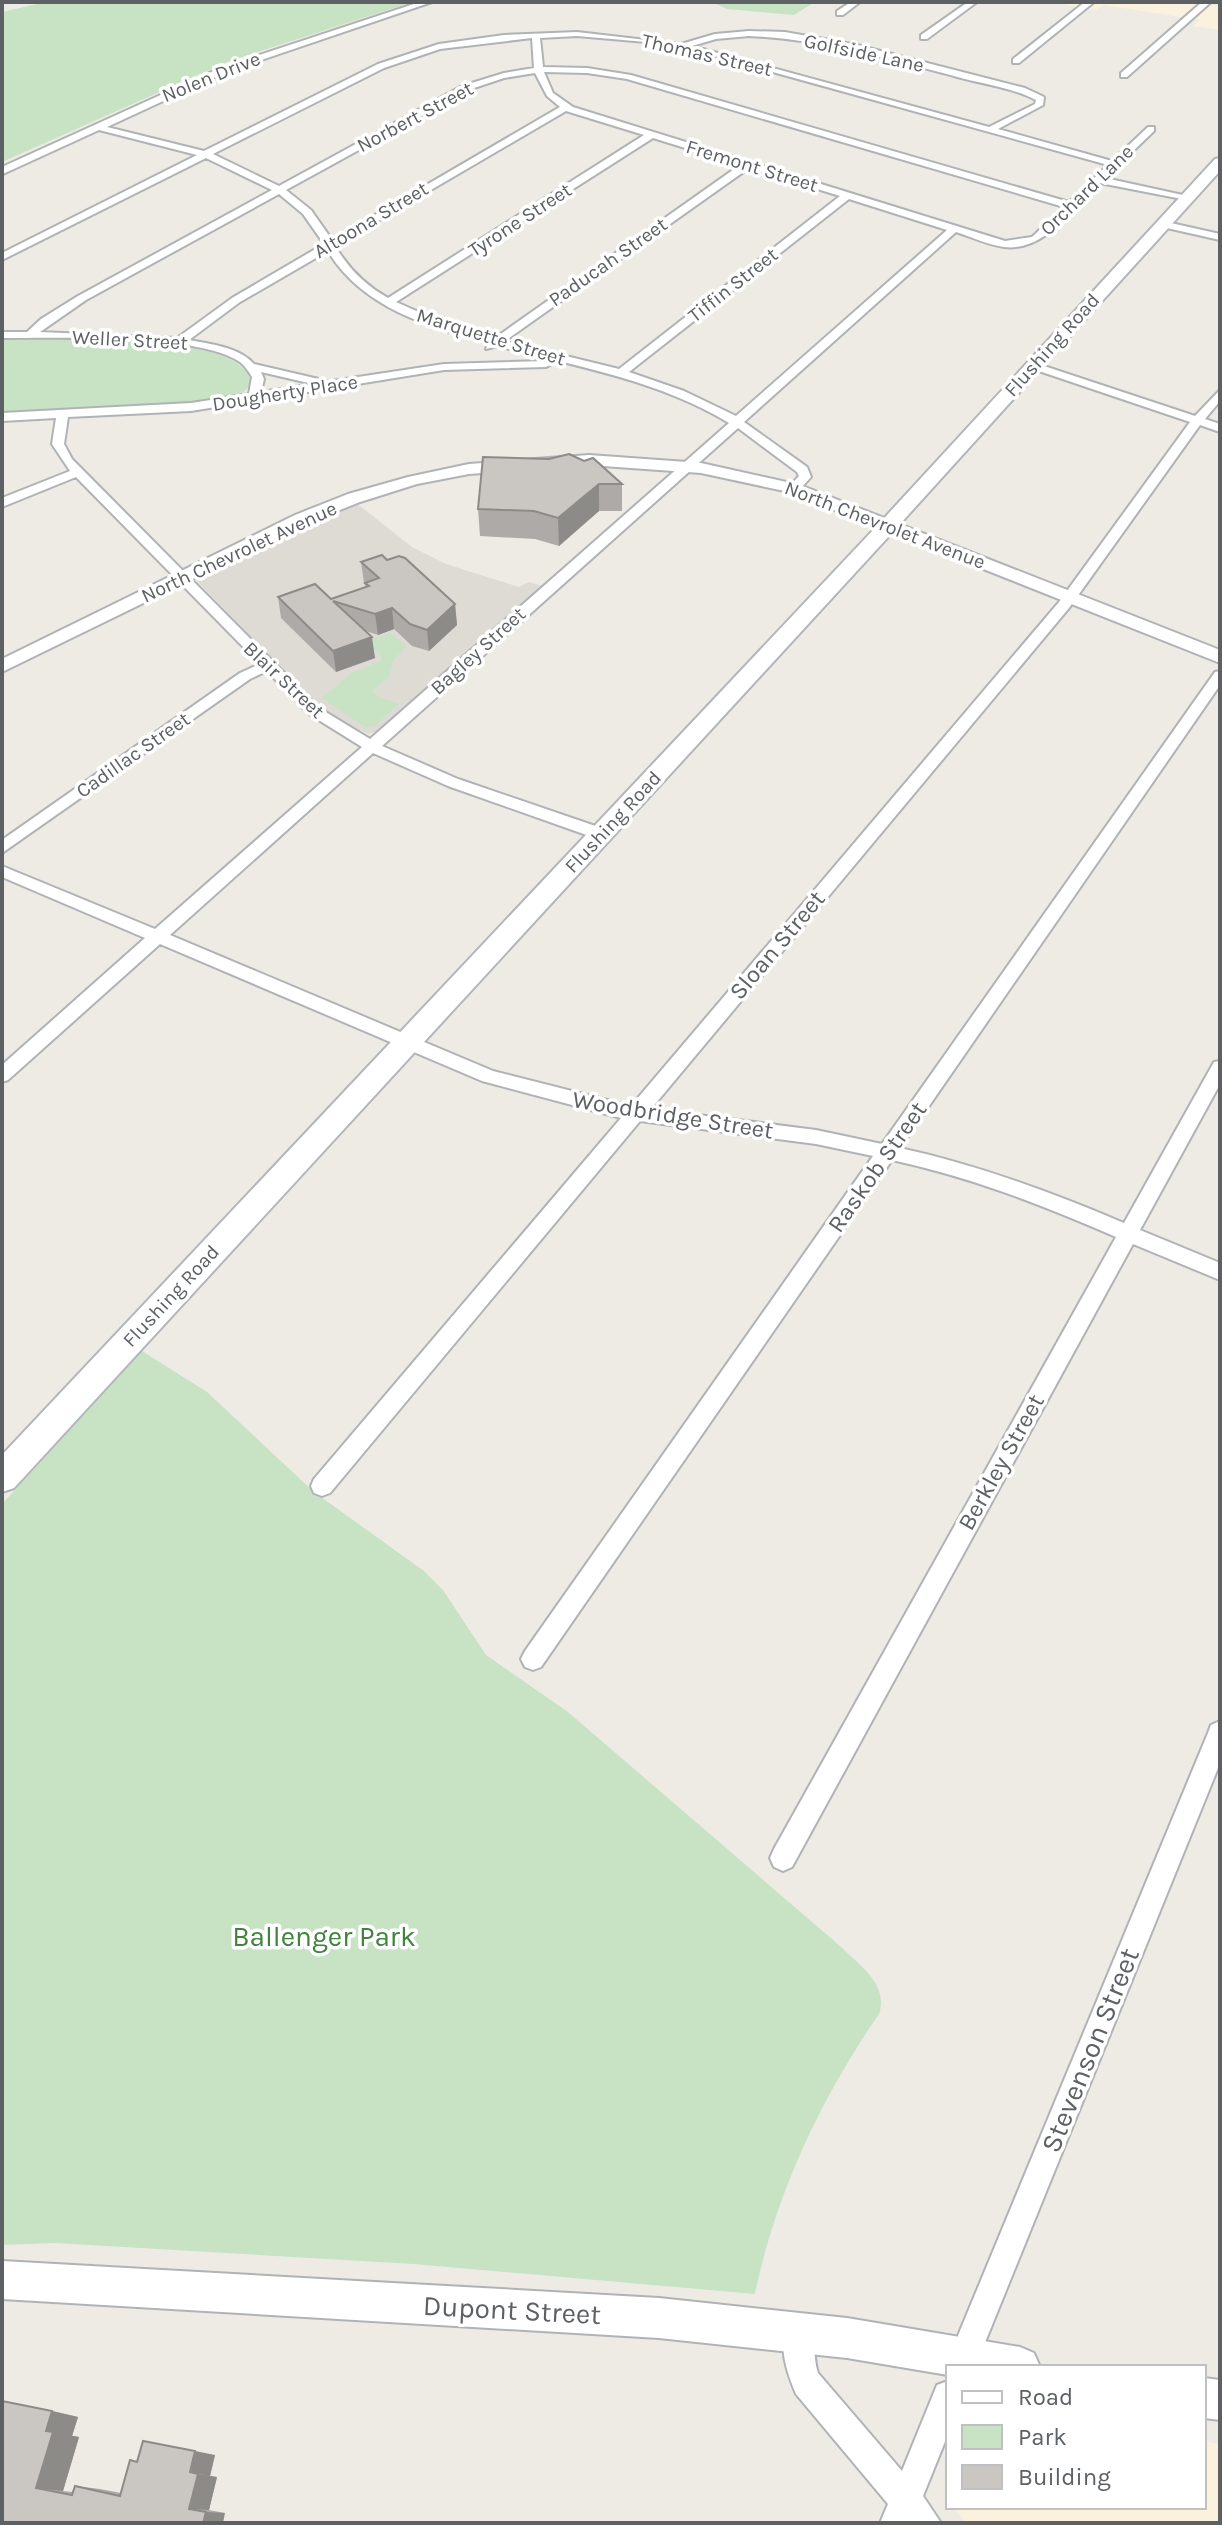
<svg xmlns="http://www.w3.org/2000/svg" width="1222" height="2525" font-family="Karla,sans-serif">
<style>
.commercial{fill:#fbf2dd}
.education{fill:#dedad4}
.green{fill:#c7e3c4}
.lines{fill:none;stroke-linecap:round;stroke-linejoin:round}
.minor-casing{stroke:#b0b3b6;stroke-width:4}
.tertiary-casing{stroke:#b0b3b6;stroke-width:4}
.secondary-casing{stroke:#b2b5b9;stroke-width:4}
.minor{fill:#fff;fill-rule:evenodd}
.tertiary{fill:#fff;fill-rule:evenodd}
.secondary{fill:#fff;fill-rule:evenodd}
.wall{fill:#aeaaa7}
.shaded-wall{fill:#8d8b88}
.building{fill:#cac6c2;stroke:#8d8b88;stroke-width:2}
.labels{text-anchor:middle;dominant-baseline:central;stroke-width:7;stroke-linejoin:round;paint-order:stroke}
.far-street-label{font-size:20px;fill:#5d6164;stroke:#fff}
.street-label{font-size:24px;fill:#5d6164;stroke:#fff}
.near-park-label{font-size:28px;fill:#40833d;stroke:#fff}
.near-street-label{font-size:28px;fill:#5d6164;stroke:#fff}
</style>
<rect width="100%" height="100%" fill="#eeebe5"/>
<path class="commercial" d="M1051 2H1197L1220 6V30L1193 26 1200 20 1104 5 1096 10Z
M1204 2441 1220 2444V2523H967L953 2507H1204Z"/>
<path class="education" d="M355 502 412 547 446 564 519 587 529 582 542 586 378 731 368 734 339 720 305 693 196 580 200 575 310 521Z"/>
<path class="green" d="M46 2H412L227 62 2 162V12Z
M712 2H815L794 15 727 9Z
M2 338 174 343C197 348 233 353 247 373 253 381 250 388 242 393 213 409 170 406 138 407 93 409 47 411 2 414Z
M391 633 406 646 393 661 389 677 372 691 379 697 399 704 374 726 365 727 322 698 352 673 381 661V655L366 642Z
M142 1351 207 1392 314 1492 424 1571 443 1590 486 1655 568 1712 840 1946C859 1965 889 1984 879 2014 821 2098 776 2193 755 2294L413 2264 55 2243 2 2245V1504Z"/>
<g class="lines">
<g class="minor-casing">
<path id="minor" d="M420 2H432L226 72 107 127 204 151 378 64 439 44 504 35 577 32 681 44 715 34 749 31 785 32 857 45 1025 88 1044 97 1043 105 998 129 1112 161 1148 127H1154V131L1105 178 1192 197 1187 200 1100 183C1074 208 1044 252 1004 247 988 245 972 237 956 232L744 422 807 467 811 477 798 491 788 488 799 476 797 472 738 428 382 746 458 779 607 830V838H595L448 786 373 753 170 935 493 1071 631 1106 1059 602 1190 422 1030 368V364H1038L1195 416 1220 390V401L1205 419 1220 424V432L1200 425 1069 608 651 1109 816 1130 882 1144 1215 672 1220 671V685L900 1148C978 1165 1051 1192 1124 1223L1214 1062 1220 1061V1084L1140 1230 1220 1263V1280L1133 1244 792 1867 783 1871 774 1867 770 1858 774 1849 1116 1237C1043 1205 970 1177 892 1160L541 1667 533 1670 525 1667 521 1659 525 1651 873 1156 816 1144 640 1121 330 1493 322 1496 314 1493 311 1486 314 1479 621 1118 482 1081 160 944 8 1080 2 1082V1065L145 938 2 877V866L155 929 362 747 309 714 267 671 250 679 2 853V840L240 673 260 664 76 477 2 507V498L70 471 52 444 56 418 2 421V413L191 403 249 394 252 377C249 372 245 366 240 362 198 333 55 338 2 338V332H27L41 319 78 296 272 190 206 158 2 260V253L197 155 99 130 5 173 2 174V167L220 68ZM577 36 646 42 704 53 1108 165 1069 202 631 75 587 68 543 67 540 38ZM749 36C820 39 886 58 954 76 981 84 1011 87 1036 100L1035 104 989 127 692 46 716 39ZM532 38 534 68 504 73 462 86 279 186 213 154 384 68 440 49ZM544 72 587 73 627 79 1064 207 1032 237 1005 241 573 107 553 93ZM535 73 547 96 560 107 332 240 311 210 286 190 468 90 504 78ZM566 111 644 135 388 298C365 285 349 269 335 246ZM653 138 740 165 495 338 439 321 396 302ZM749 168 840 196 619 369 505 341ZM279 194 303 214 324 244 232 298 177 338 40 332 86 300ZM849 199 947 230 736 416 684 391 629 372ZM328 251C361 307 428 327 488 343L486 349 498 346C577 367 658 380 729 423L370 739 319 708 72 459 64 444 68 417 191 411 444 370 546 367 552 364 546 361 444 364 325 382 323 380 254 364C239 347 210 344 189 340L240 302ZM261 372 313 384 261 392 264 379Z
M851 2H860L843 15H837V11Z
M968 2H977L927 39H921V35Z
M1085 2H1094L1019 63H1013V59Z
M1202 2H1211L1127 77H1121V73Z
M1162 221 1220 234V240L1158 226V222Z
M1220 1721V1763L975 2367H948V2375L945 2367 1208 1733 1211 1725Z
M799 2317 810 2321C817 2338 812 2356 818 2373L902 2471 937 2385 948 2381V2434L923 2496 941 2523H880L888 2504 796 2394C786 2370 778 2347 788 2321Z"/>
</g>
<g class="tertiary-casing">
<path id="tertiary" d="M589 455 701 463 800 485 1220 650V663L789 492 701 473 589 465 469 474 417 484 360 502 307 523 2 672V659L295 515 348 494 408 477 469 464Z
M2 2261 659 2298 847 2318 1020 2347 1034 2353 1040 2367H948V2375L847 2358 659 2338 2 2299Z
M1204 2378 1220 2380V2420L1204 2418Z"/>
</g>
<g class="secondary-casing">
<path id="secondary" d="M1220 158V171L890 535 14 1488 2 1492V1455L876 527 1215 159Z"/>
</g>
<use href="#minor" class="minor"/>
<use href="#tertiary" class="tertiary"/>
<use href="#secondary" class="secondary"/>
</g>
<path class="wall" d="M483 457 622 484V511H599L559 546 535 539 480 536 478 509Z
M387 560 455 604 457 625 429 651 412 646 394 629 378 635 366 631 375 658 336 672 281 618 278 597 331 599 366 587 364 583 361 562Z
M52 2411 78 2417 72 2436 79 2437 63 2491 73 2492 75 2486 100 2489 121 2493 137 2461 215 2455 210 2476 217 2477 209 2510 225 2513 2 2523Z"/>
<path class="shaded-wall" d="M599 484V511L559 546 558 518Z
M455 604 457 625 429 651 427 630Z
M392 608 394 629 378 635 375 614Z
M372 637 375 658 336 672 333 651Z
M52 2411 78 2417 72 2436 46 2431Z
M53 2432 79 2437 63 2491 36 2488Z
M195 2451 215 2455 210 2476 190 2472Z
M198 2474 217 2477 209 2510 189 2509Z
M206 2512 225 2513 223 2523H203Z"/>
<path class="building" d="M569 454 584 461 593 458 622 484H599L558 518 534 511 478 509 483 457 549 459Z
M382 555 387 560 399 556 405 558 455 604 427 630 410 624 392 608 375 614 333 601 372 637 333 651 278 597 315 584 331 599 369 586 365 583 379 578 361 562Z
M2 2401 52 2411 46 2431 53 2432 36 2488 72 2495 75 2486 120 2496 130 2460 137 2462 143 2441 195 2451 190 2472 198 2474 189 2509 206 2512 203 2523H2Z"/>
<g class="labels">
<g class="far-street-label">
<text transform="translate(864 53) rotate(12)">Golfside Lane</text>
<text transform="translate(707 55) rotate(13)">Thomas Street</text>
<text transform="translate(211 77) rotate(-22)">Nolen Drive</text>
<text transform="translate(415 117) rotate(-28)">Norbert Street</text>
<text transform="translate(752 166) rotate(17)">Fremont Street</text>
<text transform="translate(1087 190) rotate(-44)">Orchard Lane</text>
<text transform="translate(371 220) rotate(-31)">Altoona Street</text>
<text transform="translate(520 220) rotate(-33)">Tyrone Street</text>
<text transform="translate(608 262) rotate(-35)">Paducah Street</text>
<text transform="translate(733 285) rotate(-38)">Tiffin Street</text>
<text transform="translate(491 337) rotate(17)">Marquette Street</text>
<text transform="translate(130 340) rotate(3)">Weller Street</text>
<text transform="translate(1052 345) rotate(-48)">Flushing Road</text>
<text transform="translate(285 393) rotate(-9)">Dougherty Place</text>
<text transform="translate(885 525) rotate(21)">North Chevrolet Avenue</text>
<text transform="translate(239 552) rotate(-25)">North Chevrolet Avenue</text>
<text transform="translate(478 651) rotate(-42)">Bagley Street</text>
<text transform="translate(284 680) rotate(43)">Blair Street</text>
<text transform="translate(133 755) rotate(-35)">Cadillac Street</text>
<text transform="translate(613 822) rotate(-47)">Flushing Road</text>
<text transform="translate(171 1296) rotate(-47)">Flushing Road</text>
</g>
<g class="street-label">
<text transform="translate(777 945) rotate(-50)">Sloan Street</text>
<text transform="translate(673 1115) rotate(9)">Woodbridge Street</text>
<text transform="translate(877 1167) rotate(-55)">Raskob Street</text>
<text transform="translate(1001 1462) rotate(-61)">Berkley Street</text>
</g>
<g class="near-park-label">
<text x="324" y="1936">Ballenger Park</text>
</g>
<g class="near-street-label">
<text transform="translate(1090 2050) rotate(-68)">Stevenson Street</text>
<text transform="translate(512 2310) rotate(3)">Dupont Street</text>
</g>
</g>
<rect width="1222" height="2525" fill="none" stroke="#5d6164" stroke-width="8"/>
<rect x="946" y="2365" width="260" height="144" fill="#ffffff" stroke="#bec0c1" stroke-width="2"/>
<rect x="962" y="2391" width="40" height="12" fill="#ffffff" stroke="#bec0c1" stroke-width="2"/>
<text x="1018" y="2405" font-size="24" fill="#5d6164">Road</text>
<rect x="962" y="2425" width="40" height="24" fill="#c7e3c4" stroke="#bec0c1" stroke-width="2"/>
<text x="1018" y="2445" font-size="24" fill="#5d6164">Park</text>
<rect x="962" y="2465" width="40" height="24" fill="#cac6c2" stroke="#bec0c1" stroke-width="2"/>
<text x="1018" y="2485" font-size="24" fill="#5d6164">Building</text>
</svg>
